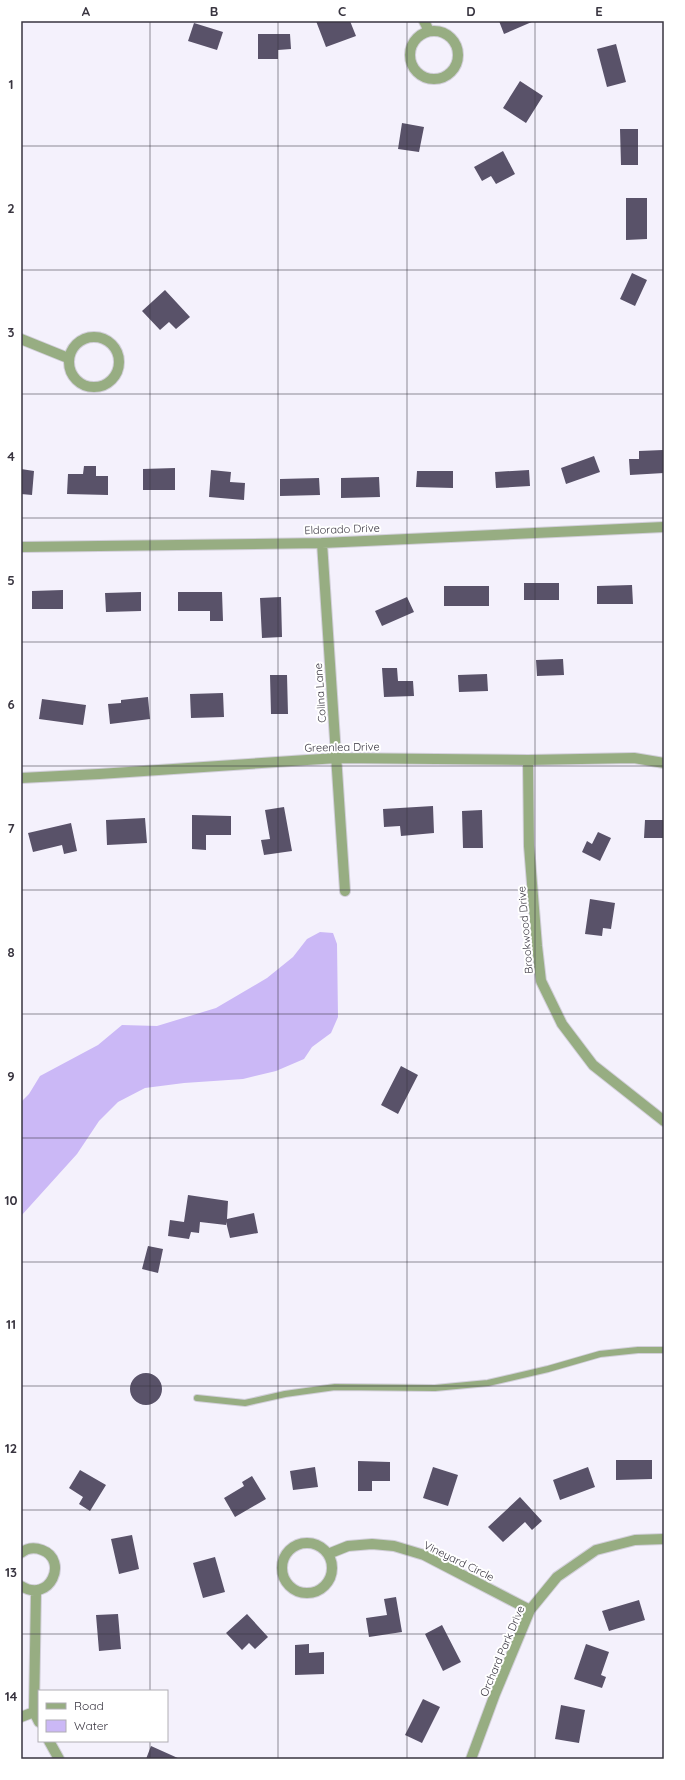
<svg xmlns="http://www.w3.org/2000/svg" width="685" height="1780" font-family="Quicksand,sans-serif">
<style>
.water{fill:#cbb8f6}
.building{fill:#595269}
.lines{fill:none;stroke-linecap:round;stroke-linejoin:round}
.service-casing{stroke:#d2cfda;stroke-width:8}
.minor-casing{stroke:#d2cfda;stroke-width:12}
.service{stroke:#97ad82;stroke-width:6}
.minor{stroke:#97ad82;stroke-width:10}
.grid{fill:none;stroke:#393540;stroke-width:1;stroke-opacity:0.55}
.labels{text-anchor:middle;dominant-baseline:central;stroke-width:4;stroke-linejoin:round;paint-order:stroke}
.street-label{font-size:11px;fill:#393540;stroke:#fff}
.neatline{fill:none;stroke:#393540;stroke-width:1.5}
.grid-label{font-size:13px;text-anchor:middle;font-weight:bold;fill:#393540}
</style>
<rect width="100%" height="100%" fill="#f4f1fc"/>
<path class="water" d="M320 932 333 933 337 944 338 1017 331 1033 312 1047 304 1059 276 1071 243 1079 184 1083 145 1088 118 1102 99 1121 77 1154 21 1216V1102L29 1094 40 1076 98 1045 122 1025 157 1026 216 1008 267 978 293 957 307 939Z"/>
<path class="building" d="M316 21H350L356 36 326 47Z
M499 21H534L504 34Z
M194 23 223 32 217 50 188 41Z
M258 34H290L291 49 278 50V59H258Z
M616 44 626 82 607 87 597 49Z
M520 81 543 96 526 123 503 108Z
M402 123 424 127 419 152 398 149Z
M620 129H638V165H621Z
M503 151 515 174 496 184 491 176 482 181 474 167Z
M626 198H647V239L626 240Z
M632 273 647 280 635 306 620 299Z
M165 290 190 317 176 329 169 322 160 330 142 311Z
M663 450 664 473 630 475 629 459H639V451Z
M594 456 600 472 566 484 561 468Z
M84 466H96V476H108V495L67 494 68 474H83Z
M175 468V490H143V469Z
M21 469 34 471 32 495 21 494Z
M211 470 231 472 230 482 245 483 244 500 209 497Z
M529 470 530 486 496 488 495 472Z
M417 471H453V488L416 487Z
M379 477 380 497 341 498V478Z
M319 478 320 495 280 496V479Z
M524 583H559V600H524Z
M632 585 633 604H597V586Z
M444 586H489V606H444Z
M63 590V609H32V591Z
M141 592V611L106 612 105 593Z
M178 592H222L223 621H210V611H178Z
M281 597 282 637 262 638 260 598Z
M407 597 414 612 382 626 375 611Z
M563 659 564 675 537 676 536 660Z
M382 668H397L398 681H413L414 696 384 697Z
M487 674 488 691 459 692 458 675Z
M270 675H287L288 714H271Z
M223 693 224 717 191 718 190 694Z
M148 697 150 719 110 724 108 704 121 703V700Z
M42 699 86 705 83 725 39 719Z
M433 806 434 833 401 836 400 826 384 827 383 809Z
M284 807 292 851 264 855 261 840 270 839 265 810Z
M482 810 483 848H463L462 811Z
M192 815 231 816V835H206V850L192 849Z
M145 818 147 843 107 845 106 820Z
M645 820H664V838H644Z
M71 823 77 851 64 854 62 845 33 852 28 833Z
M598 832 611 838 600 861 582 852 587 841 592 844Z
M590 899 615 903 611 929 603 928 602 936 585 934Z
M401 1066 418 1075 398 1114 381 1105Z
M188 1195 228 1201 227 1219 254 1213 258 1233 230 1238 226 1222V1225L200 1222 199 1233 191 1232 189 1239 168 1236 170 1220 184 1222Z
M148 1246 163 1249 158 1273 142 1269Z
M130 1389a16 16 0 1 1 32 0a16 16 0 1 1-32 0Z
M616 1460H652V1479L616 1480Z
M358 1461 390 1462V1481H372V1491H358Z
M315 1467 318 1487 293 1490 290 1471Z
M433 1467 458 1475 448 1506 423 1498Z
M588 1467 595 1487 560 1500 553 1480Z
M80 1470 106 1485 90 1511 79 1504 83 1497 69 1488Z
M252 1476 266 1499 235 1517 224 1498 244 1486 242 1482Z
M520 1497 542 1521 532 1530 525 1522 503 1542 488 1527Z
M132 1535 139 1569 119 1574 111 1539Z
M215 1557 225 1592 203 1598 193 1563Z
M396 1597 402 1632 369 1637 366 1618 387 1615 384 1599Z
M639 1600 645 1620 609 1631 602 1611Z
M118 1614 121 1649 99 1651 96 1615Z
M247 1614 268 1637 255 1649 249 1643 242 1650 226 1633Z
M442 1625 461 1662 443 1671 425 1634Z
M309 1644V1653L324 1652V1674L295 1675V1645Z
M586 1644 609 1652 601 1675 606 1677 602 1688 574 1679Z
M423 1699 440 1707 422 1743 405 1735Z
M561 1705 585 1710 579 1743 555 1739Z
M151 1746 180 1759H146Z"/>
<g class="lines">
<g class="service-casing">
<path id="service" d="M197 1398 245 1403 285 1394 335 1387 435 1388 488 1383 548 1369 600 1354 638 1350H664"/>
</g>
<g class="minor-casing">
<path id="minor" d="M424 21 429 31
M410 55a24 24 0 1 1 48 0a24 24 0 1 1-48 0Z
M69 362a25 25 0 1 1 50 0a25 25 0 1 1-50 0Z
M21 339 68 358
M322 543 345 891
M21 547 322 543 664 527
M528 760 529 846 537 946 541 981 562 1024 593 1065 664 1121
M21 778 99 774 337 758 528 760 634 758 664 763
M282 1568a25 25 0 1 1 50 0a25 25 0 1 1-50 0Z
M21 1553C27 1548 34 1547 42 1550 69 1560 50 1604 21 1586
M328 1554 348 1546 372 1544 394 1546 424 1555 530 1610
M36 1591 34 1712 39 1722
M21 1717 34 1712
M49 1741 59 1759
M471 1759 495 1694 530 1610 557 1577 596 1550 635 1540 664 1539"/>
</g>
<use href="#service" class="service"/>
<use href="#minor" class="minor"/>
</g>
<path class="grid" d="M150 21V1691M278 21V1759M407 21V1759M535 21V1759M21 146H664M21 270H664M21 394H664M21 518H664M21 642H664M21 766H664M21 890H664M21 1014H664M21 1138H664M21 1262H664M21 1386H664M21 1510H664M21 1634H664M150 1741V1759"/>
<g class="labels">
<g class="street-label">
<text transform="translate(342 529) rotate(-2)">Eldorado Drive</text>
<text transform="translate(320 693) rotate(-94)">Colina Lane</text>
<text transform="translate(342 747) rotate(-1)">Greenlea Drive</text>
<text transform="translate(525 930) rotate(-95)">Brookwood Drive</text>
<text transform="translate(459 1561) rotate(26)">Vineyard Circle</text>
<text transform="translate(502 1651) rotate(-67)">Orchard Park Drive</text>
</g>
</g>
<rect width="685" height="1780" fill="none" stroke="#ffffff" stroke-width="44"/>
<rect x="38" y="1690" width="130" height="52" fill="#ffffff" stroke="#b0aeb3"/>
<rect x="46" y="1703" width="20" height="6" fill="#97ad82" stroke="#b0aeb3"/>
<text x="74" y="1710" font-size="12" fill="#393540">Road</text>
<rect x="46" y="1720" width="20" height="12" fill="#cbb8f6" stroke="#b0aeb3"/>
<text x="74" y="1730" font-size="12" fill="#393540">Water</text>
<rect x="22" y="22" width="641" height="1736" class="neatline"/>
<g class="grid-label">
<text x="86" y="16">A</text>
<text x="214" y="16">B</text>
<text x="342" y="16">C</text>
<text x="471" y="16">D</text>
<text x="599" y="16">E</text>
<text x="11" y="89">1</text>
<text x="11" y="213">2</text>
<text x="11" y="337">3</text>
<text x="11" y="461">4</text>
<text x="11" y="585">5</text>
<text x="11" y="709">6</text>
<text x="11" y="833">7</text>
<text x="11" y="957">8</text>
<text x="11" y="1081">9</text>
<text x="11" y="1205">10</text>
<text x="11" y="1329">11</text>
<text x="11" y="1453">12</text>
<text x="11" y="1577">13</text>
<text x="11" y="1701">14</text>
</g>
</svg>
